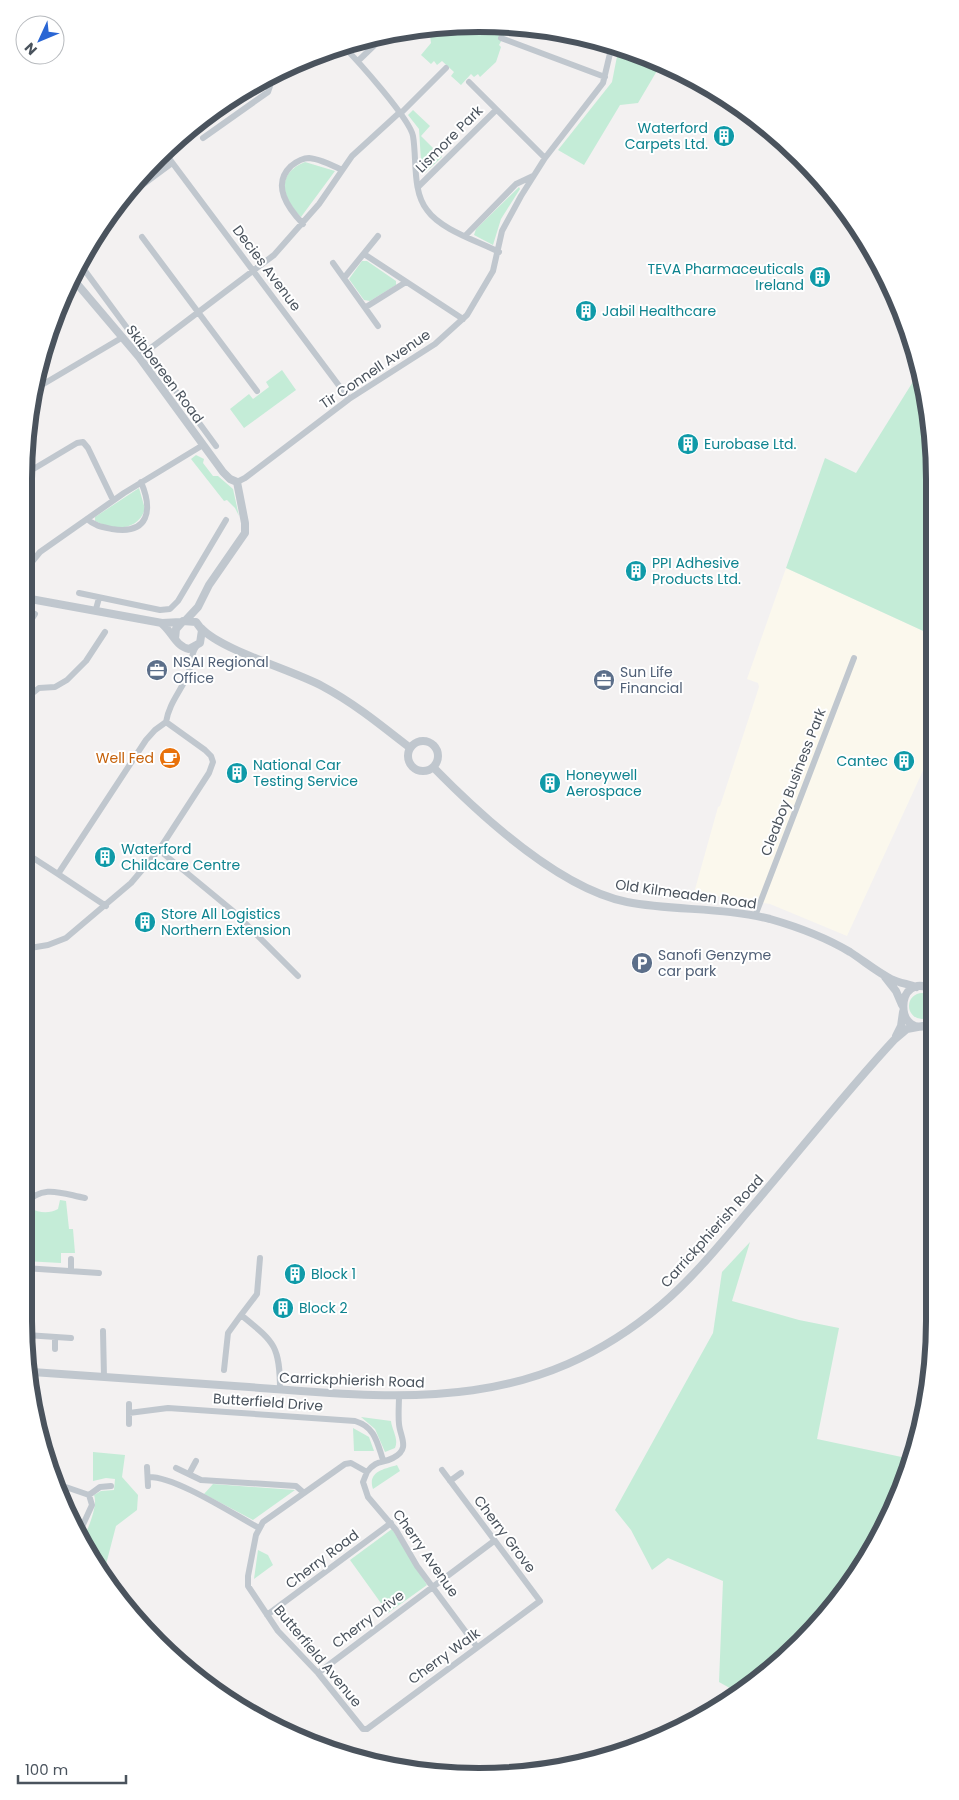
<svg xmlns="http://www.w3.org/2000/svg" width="959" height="1800" font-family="Poppins,sans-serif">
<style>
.commercial{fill:#fbf8ed}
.green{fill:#c4ecd7}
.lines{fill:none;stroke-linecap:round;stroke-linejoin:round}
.minor{stroke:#c0c7ce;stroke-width:6}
.tertiary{stroke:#c0c7ce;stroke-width:8}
.labels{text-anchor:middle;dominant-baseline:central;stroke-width:4;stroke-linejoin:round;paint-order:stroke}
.culture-label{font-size:14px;fill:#0d838f;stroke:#fff;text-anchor:start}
.street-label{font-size:14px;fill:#4a535d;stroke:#fff}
.service-label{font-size:14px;fill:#4e5e75;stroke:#fff;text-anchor:start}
.food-label{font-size:14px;fill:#c56008;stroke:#fff;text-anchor:end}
.rim{fill:none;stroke:#4a535d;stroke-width:6}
</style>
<rect width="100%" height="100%" fill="#f3f1f1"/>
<path class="commercial" d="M786 568 932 635V751L847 936 770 904 694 893 718 807 720 806 759 687 758 683 747 679Z"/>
<path class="green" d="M449 25 509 27 499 45 501 47 496 62 480 77 478 74 474 77 471 74 461 85 451 76 454 72 442 61 437 65 434 61 431 64 421 55 431 43 429 28Z
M619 46 661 64 638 103 620 105 584 165 558 150 612 82Z
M413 110 430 126 421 136 442 157 425 173 421 161 419 129 408 115Z
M305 162 335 171 301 217C282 198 275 174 305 162Z
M519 187 520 189 501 219 493 245 474 235 476 229Z
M362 261H367L396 281V285L370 301 364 300 349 279Z
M282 370 296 390 244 428 230 409 249 394 253 399 269 387 266 382Z
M919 372 931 420 932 635 786 568 825 458 856 473Z
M196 455 204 459 203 463 213 476H218L233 489 239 516 235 508 227 500 224 501 191 459Z
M139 488 145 509C138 531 114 531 95 521V517Z
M909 1006a13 13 0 1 1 26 0a13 13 0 1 1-26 0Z
M60 1200 66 1201 69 1229H73L75 1253H61V1263L24 1261V1214L30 1208C39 1213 49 1214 58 1209Z
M750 1242 732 1301 799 1320 839 1328 817 1439 911 1459 874 1548 780 1663 735 1691 719 1682 723 1581 668 1558 652 1570 631 1530 615 1510 713 1333 722 1272Z
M361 1417 391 1421C392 1430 399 1439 395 1448L385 1452 375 1429Z
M353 1428 369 1437 374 1451H354Z
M93 1452 125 1455 122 1477 138 1495 137 1510 116 1526 104 1572 85 1535C89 1526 98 1505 94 1495L101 1491 114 1490 115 1479 106 1478 93 1481Z
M397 1465 400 1471 373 1489C367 1471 385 1469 397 1465Z
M213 1484 295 1490 253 1520 204 1494Z
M392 1529 427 1585 388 1613 350 1560Z
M258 1550 268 1555 273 1565 254 1579Z"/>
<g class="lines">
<path class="minor" d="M501 38 605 77
M343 46C357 60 410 119 413 136 417 159 412 191 427 210 441 230 478 241 499 252
M358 61 384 36
M469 82 545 158
M400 114 446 68
M203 138 268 92 270 86 266 78
M165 153 349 399
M419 186 496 110
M122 200 172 163
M303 224C288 208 271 185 291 166 296 162 302 158 309 158 320 159 332 165 342 170
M465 236 516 184 533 176
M142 237 257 391
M364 254 463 319
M333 263 378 326
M80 264 136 340
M344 278 378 236
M366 307 406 282
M139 357 274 255 319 204 352 156 399 113
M156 364 216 446
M35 389 123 337
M25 474 77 443 83 442 88 448 113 500
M237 482 245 478 349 399 435 344 467 315 493 271 502 231 521 196 545 158 603 83 612 45
M87 519C95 526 102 527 112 529 149 535 153 510 141 482
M25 556 32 562
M25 590 31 563 40 552 124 493 203 445
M79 593 160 610 170 609 178 601 226 520
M96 609 99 598
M25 630 35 614
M24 700 39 688 55 687 67 680 86 661 105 632
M159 850 233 911 298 976
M24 852 58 874
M106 906 58 874 146 740 155 730 166 722
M755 916 854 658
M24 949 48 945 66 938 131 883 159 850 209 773 213 762 211 756 205 750 166 722C169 703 181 691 188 674 192 665 190 655 196 647
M24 1204C44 1184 60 1193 85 1198
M260 1258 257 1294 241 1315C274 1342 280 1345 280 1390
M71 1259V1270
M24 1268 99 1273
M103 1331 104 1377
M26 1335 71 1338
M55 1337V1349
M224 1370 228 1333 241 1315
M399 1396C399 1405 398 1415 399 1424 400 1437 411 1449 393 1458 382 1464 377 1459 367 1472L351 1463 345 1464 263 1522 256 1535 248 1576V1586L278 1631 318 1673 363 1729H367L540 1601 442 1470
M129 1404V1424
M129 1413 168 1408 355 1421C375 1427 377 1442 383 1460
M147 1467 148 1486
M176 1468 201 1480 296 1486 304 1493
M367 1472 363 1482 368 1497 396 1530 417 1566 477 1647
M189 1474 196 1461
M148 1477C175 1476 233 1514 259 1528
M450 1481 461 1473
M57 1484 89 1495 100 1487 111 1486
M81 1529 92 1505 89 1495
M267 1615 391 1523
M318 1673 494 1541"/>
<path class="tertiary" d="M73 279 139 357 223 472 230 479 237 482 245 523V533L209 585 198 607 185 621
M25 598 162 623 181 622
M161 623C172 631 175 646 189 649L200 643 202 630 196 622 183 621 176 629 175 639
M201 628C221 650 292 670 322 686 354 703 382 726 410 748
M408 756a15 15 0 1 1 30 0a15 15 0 1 1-30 0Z
M433 767C481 816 558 888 627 902 674 911 723 907 770 919 798 927 825 937 850 952 864 961 877 972 891 979 899 983 908 984 916 987
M885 977 896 991 902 1005
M933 990C894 968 893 1044 933 1023
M896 1036 901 1026 903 1012
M32 1372C104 1377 177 1382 249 1387 404 1399 532 1414 661 1305 694 1277 722 1242 750 1209 798 1153 844 1094 894 1040L907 1029 923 1026"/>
</g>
<defs>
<g id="building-disc" transform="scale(1.125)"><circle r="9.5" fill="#0f9aa8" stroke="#fff"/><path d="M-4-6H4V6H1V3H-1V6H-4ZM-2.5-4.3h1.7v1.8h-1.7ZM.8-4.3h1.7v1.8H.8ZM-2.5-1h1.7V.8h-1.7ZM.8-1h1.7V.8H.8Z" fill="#fff"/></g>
<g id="office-disc" transform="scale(1.125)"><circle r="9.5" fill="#5c6f8a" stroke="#fff"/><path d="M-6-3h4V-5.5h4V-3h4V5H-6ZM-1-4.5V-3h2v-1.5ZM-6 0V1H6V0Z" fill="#fff"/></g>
<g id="cafe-disc" transform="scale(1.125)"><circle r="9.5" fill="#e8710a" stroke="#fff"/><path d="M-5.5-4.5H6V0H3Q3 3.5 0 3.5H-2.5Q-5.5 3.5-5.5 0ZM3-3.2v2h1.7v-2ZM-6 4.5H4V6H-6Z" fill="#fff"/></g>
<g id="parking-disc" transform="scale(1.125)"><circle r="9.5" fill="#5c6f8a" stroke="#fff"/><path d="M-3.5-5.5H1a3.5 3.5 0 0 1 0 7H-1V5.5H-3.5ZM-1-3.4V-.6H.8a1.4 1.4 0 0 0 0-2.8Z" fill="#fff"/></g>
</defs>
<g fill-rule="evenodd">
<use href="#building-disc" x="724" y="136"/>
<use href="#building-disc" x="820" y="277"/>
<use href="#building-disc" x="586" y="311"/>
<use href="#building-disc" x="688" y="444"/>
<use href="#building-disc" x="636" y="571"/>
<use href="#office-disc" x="157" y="670"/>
<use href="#office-disc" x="604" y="680"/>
<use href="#cafe-disc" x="170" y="758"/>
<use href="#building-disc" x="904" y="761"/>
<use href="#building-disc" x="237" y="773"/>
<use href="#building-disc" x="550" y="783"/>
<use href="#building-disc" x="105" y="857"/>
<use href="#building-disc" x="145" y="922"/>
<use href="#parking-disc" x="642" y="963"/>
<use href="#building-disc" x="295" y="1274"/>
<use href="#building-disc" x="283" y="1308"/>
</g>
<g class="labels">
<g class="culture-label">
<text x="708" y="128" text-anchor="end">Waterford<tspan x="708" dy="16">Carpets Ltd.</tspan></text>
<text x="804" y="269" text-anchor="end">TEVA Pharmaceuticals<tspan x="804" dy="16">Ireland</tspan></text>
<text x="602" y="311">Jabil Healthcare</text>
<text x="704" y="444">Eurobase Ltd.</text>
<text x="652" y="563">PPI Adhesive<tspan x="652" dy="16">Products Ltd.</tspan></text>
<text x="888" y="761" text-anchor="end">Cantec</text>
<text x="253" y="765">National Car<tspan x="253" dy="16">Testing Service</tspan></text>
<text x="566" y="775">Honeywell<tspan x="566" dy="16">Aerospace</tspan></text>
<text x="121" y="849">Waterford<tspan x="121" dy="16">Childcare Centre</tspan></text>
<text x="161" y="914">Store All Logistics<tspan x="161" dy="16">Northern Extension</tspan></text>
<text x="311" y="1274">Block 1</text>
<text x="299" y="1308">Block 2</text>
</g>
<g class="street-label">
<text transform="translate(449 139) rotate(-45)">Lismore Park</text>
<text transform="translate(267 268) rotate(53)">Decies Avenue</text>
<text transform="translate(375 369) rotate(-34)">Tir Connell Avenue</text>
<text transform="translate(165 374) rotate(53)">Skibbereen Road</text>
<text transform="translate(793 782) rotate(-69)">Cleaboy Business Park</text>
<text transform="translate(686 894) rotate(8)">Old Kilmeaden Road</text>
<text transform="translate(712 1231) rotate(-48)">Carrickphierish Road</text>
<text transform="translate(352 1380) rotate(2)">Carrickphierish Road</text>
<text transform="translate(268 1402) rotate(4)">Butterfield Drive</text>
<text transform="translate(505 1534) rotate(53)">Cherry Grove</text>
<text transform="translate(426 1553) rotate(55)">Cherry Avenue</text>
<text transform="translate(322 1559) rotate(-37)">Cherry Road</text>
<text transform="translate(368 1619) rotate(-37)">Cherry Drive</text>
<text transform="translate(318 1656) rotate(50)">Butterfield Avenue</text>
<text transform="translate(444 1656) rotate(-36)">Cherry Walk</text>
</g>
<g class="service-label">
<text x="173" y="662">NSAI Regional<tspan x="173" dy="16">Office</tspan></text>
<text x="620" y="672">Sun Life<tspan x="620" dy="16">Financial</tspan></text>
<text x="658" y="955">Sanofi Genzyme<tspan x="658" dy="16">car park</tspan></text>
</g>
<g class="food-label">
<text x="154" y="758">Well Fed</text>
</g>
</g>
<path d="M0 0H959V1800H0ZM479 32H479A447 447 0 0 1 926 479V1321A447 447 0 0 1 479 1768H479A447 447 0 0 1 32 1321V479A447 447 0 0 1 479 32Z" fill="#fff" fill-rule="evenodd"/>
<path class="rim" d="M479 32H479A447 447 0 0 1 926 479V1321A447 447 0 0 1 479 1768H479A447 447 0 0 1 32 1321V479A447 447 0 0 1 479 32Z"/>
<g transform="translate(40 40) rotate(226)"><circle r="24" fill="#ffffff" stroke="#b7babe"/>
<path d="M0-4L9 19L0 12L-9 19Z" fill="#2a66d4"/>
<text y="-8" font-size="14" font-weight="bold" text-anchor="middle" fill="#4a535d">N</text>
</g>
<path d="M18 1775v8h108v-8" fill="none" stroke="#4a535d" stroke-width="2.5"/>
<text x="25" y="1775" font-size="15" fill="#4a535d" stroke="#ffffff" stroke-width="4" paint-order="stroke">100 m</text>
</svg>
